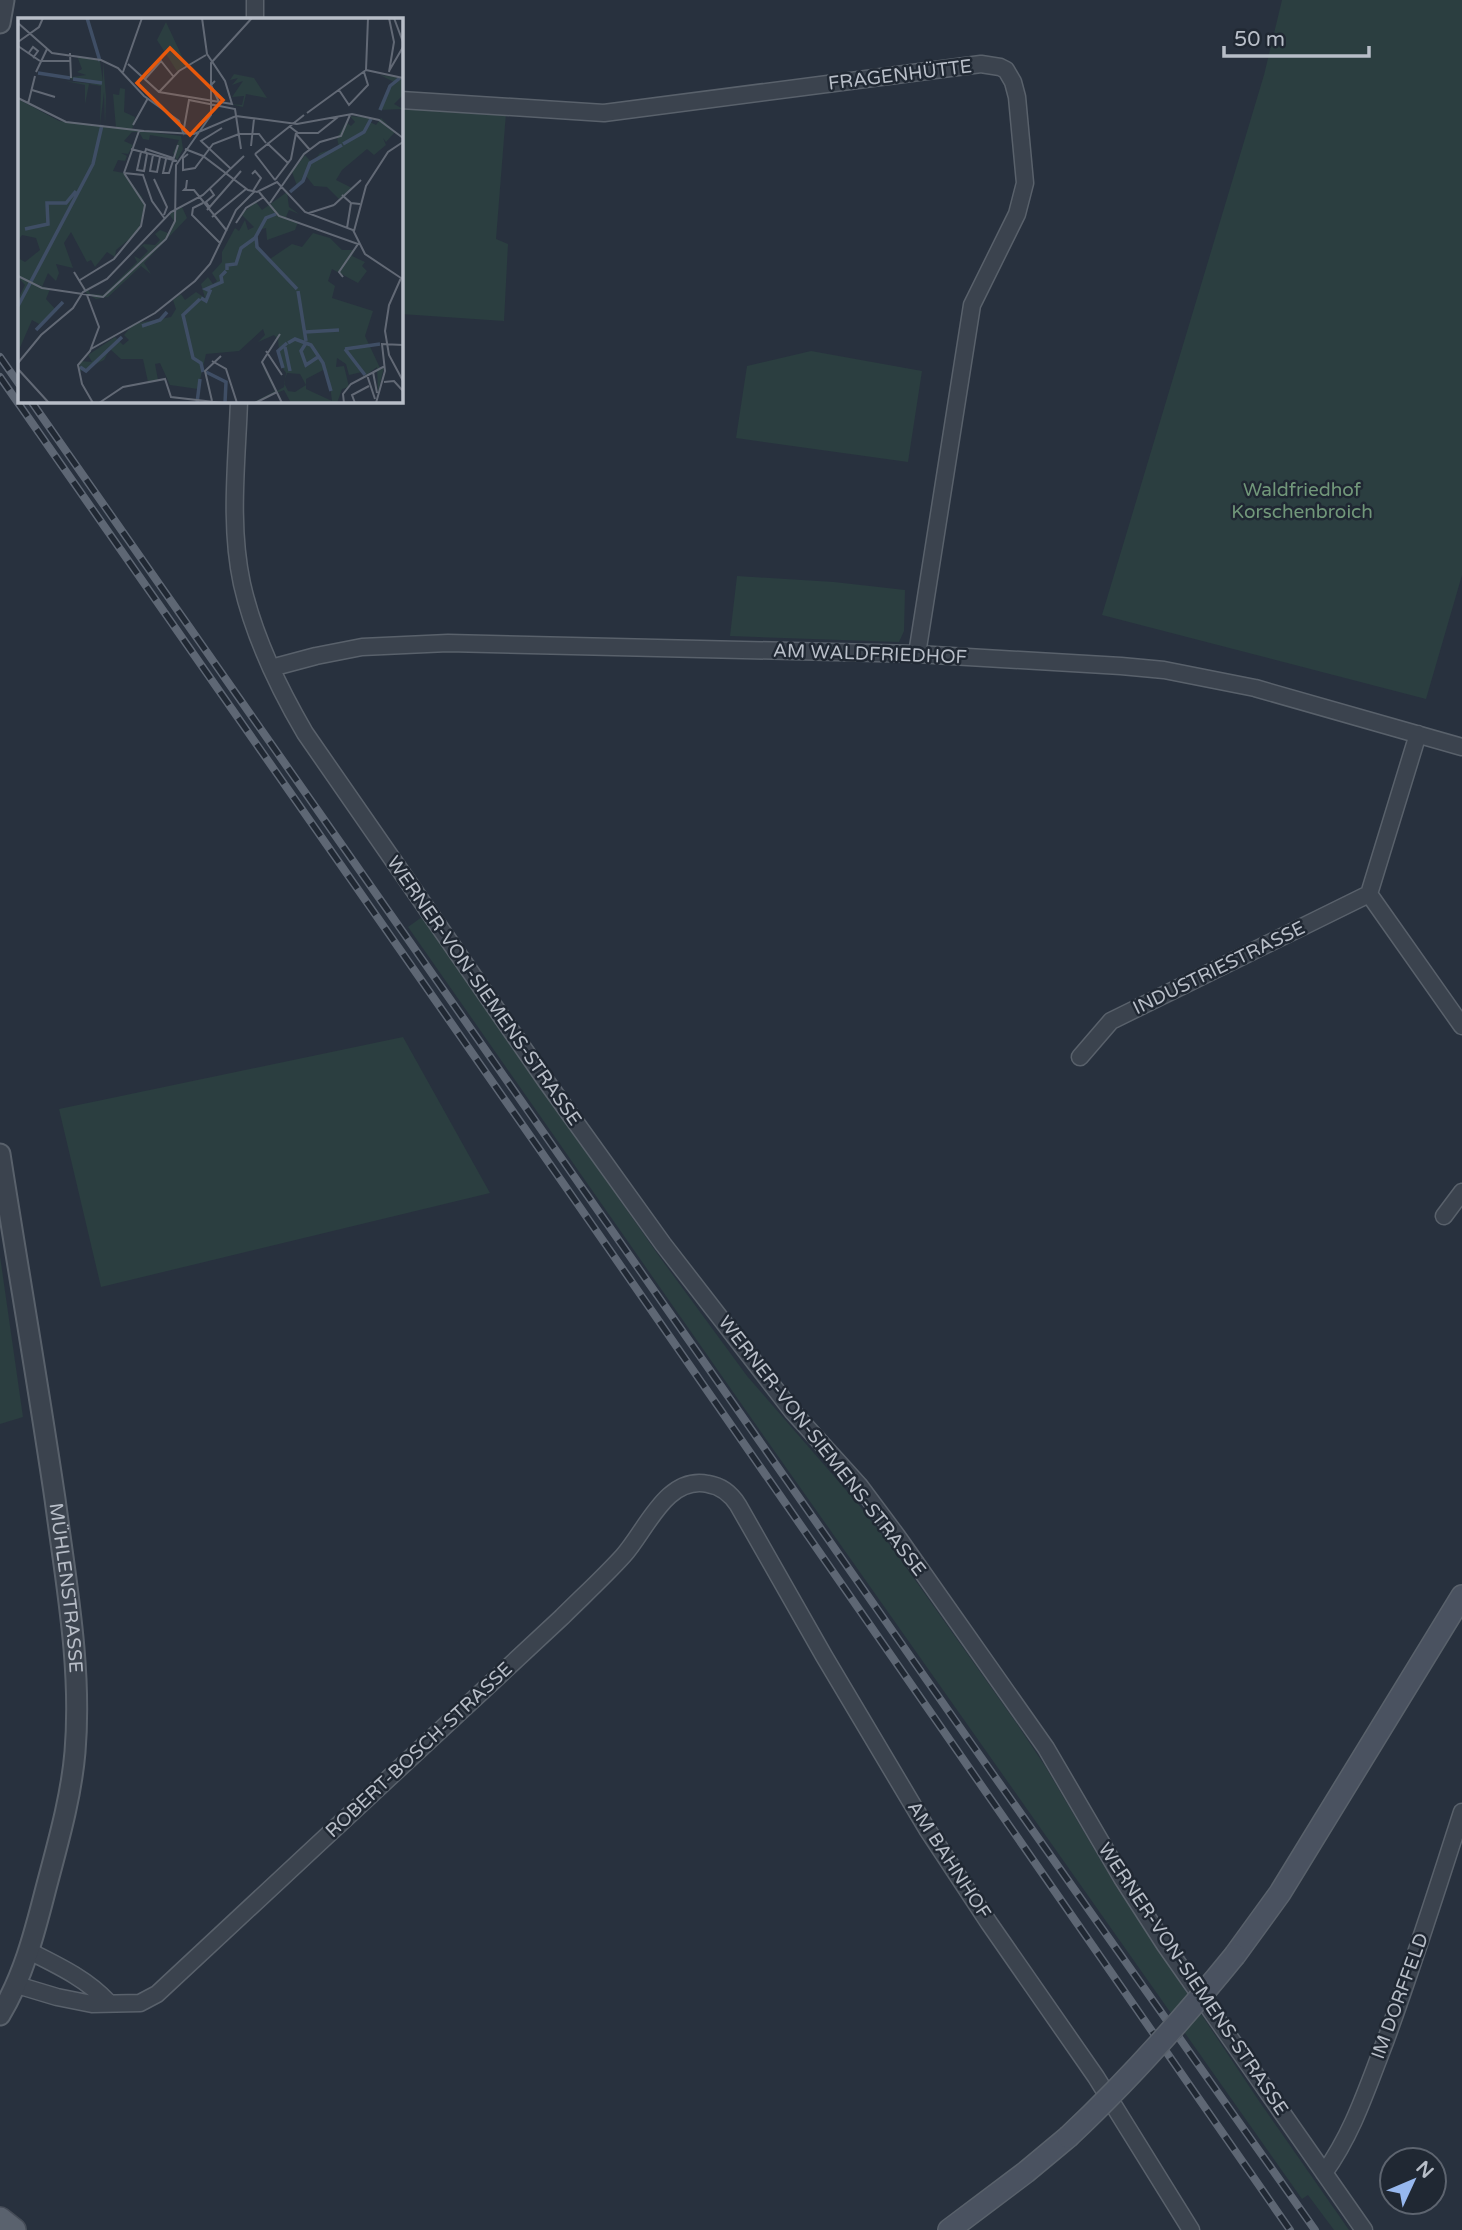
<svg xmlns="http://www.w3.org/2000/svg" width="1462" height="2230" font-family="'Varela Round',sans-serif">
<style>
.green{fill:#2b3e40}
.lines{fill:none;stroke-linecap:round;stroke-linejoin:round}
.minor-casing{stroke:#59616b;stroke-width:19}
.tertiary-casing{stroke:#59616b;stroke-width:23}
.secondary-casing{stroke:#59616b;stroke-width:24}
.primary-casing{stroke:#454c57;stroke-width:26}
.minor{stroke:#3b434e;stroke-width:16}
.tertiary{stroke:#3b434e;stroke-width:19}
.secondary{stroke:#4a5260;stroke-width:21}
.primary{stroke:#5a626e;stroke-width:23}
.rail-casing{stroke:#5e6774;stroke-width:8}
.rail{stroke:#202833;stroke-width:5;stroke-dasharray:16;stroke-linecap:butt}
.secondary-bridge-casing{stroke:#59616b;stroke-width:24;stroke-linecap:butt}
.secondary-bridge{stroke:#4a5260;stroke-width:21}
.labels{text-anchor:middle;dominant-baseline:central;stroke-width:5;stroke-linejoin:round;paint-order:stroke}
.street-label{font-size:19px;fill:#b8bec8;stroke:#202833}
.park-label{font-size:19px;fill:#71977a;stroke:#202833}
.inset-river{fill:none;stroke:#3f4e65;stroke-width:3.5}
.inset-road{fill:none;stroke:#626975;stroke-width:2}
.view{fill:#e8590c;fill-opacity:0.15;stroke:#e8590c;stroke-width:3.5}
.inset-edge{fill:none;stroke:#b8bec8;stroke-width:3.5}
</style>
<rect width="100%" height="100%" fill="#28313e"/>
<path class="green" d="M1282 0H1462V575L1426 699 1102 615 1264 75Z
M401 106 506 113 496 239 508 244 504 321 401 314Z
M811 351 922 371 908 462 736 438 747 366Z
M737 576 834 582 905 590 904 631 899 642 730 636Z
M422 917 659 1256 747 1376 859 1505 896 1553 1017 1724 1045 1766 1117 1888 1259 2101 1349 2230H1334L1308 2195 1302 2199 761 1432 408 927Z
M403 1037 490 1193 101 1287 59 1109Z
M0 1256 23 1417 0 1424Z"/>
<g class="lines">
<g class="minor-casing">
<path id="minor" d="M255 19V0
M401 100 604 113 981 64 1000 67 1006 70 1013 82 1017 97 1025 183 1017 214 972 305 917 654
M239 401C237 461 229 524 242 584 254 637 278 687 305 733L546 1081 663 1244 793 1412 859 1485 897 1536 1046 1748 1122 1878 1165 1945 1364 2230
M271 668 316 656 362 647 448 643 917 654 1121 666 1164 670 1255 688 1462 747
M1369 894 1462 1026
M1080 1057 1111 1021 1369 894 1418 734
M1444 1216 1462 1192
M29 1951C57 1965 87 1979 108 2002
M17 1985 57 1997 92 2004 140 2003 157 1994 562 1617C582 1597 604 1577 623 1556 646 1531 666 1475 708 1484 721 1486 731 1494 738 1505L824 1656 927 1829 989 1923 1096 2077 1191 2230
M1324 2173C1353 2133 1367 2088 1385 2042 1413 1966 1437 1889 1462 1812"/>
</g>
<g class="tertiary-casing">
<g id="tertiary">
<path d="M0 23 4 0"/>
<path id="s1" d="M0 1154C18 1269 38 1384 55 1499 66 1583 82 1667 75 1752 71 1799 57 1846 45 1892 34 1935 23 1977 0 2015"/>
</g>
</g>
<g class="secondary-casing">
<path id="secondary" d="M1235 1955 1280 1893 1462 1596
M949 2230 1026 2172 1068 2137"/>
</g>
<g class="primary-casing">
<path id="primary" d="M0 2219 14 2230"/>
</g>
<use href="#minor" class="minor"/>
<use href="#tertiary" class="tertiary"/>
<use href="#secondary" class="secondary"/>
<use href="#primary" class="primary"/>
<g class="rail-casing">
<path id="rail" d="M0 357 19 384
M0 377 579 1206 1290 2230
M31 401 966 1736 1315 2230"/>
</g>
<use href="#rail" class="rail"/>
<g class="secondary-bridge-casing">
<path id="secondary-bridge" d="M1068 2137C1129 2080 1183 2019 1235 1955"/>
</g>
<use href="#secondary-bridge" class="secondary-bridge"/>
</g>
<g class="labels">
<g class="street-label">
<text transform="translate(900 75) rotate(-7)">FRAGENHÜTTE</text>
<text transform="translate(870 654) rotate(2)">AM WALDFRIEDHOF</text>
<text transform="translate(1219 968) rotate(-26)">INDUSTRIESTRASSE</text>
<text transform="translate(484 991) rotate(55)">WERNER-VON-SIEMENS-STRASSE</text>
<text transform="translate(822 1446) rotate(52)">WERNER-VON-SIEMENS-STRASSE</text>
<text stroke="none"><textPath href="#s1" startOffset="439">MÜHLENSTRASSE</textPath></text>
<text transform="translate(419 1750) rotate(-43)">ROBERT-BOSCH-STRASSE</text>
<text transform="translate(949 1860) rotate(57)">AM BAHNHOF</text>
<text transform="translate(1193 1979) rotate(56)">WERNER-VON-SIEMENS-STRASSE</text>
<text transform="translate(1400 1996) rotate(-70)">IM DORFFELD</text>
</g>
<g class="park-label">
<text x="1302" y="490">Waldfriedhof<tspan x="1302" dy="22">Korschenbroich</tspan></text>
</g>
</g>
<g transform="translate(18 18)">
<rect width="385" height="385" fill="#28313e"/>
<path d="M148 4 168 47 159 53 139 22ZM59 38 82 43 85 64V43L88 79 87 108 86 74 82 107 83 68 71 66 67 86V67L47 63 77 66 47 60 68 57 59 54 64 51ZM216 56 236 60 249 80 228 76 225 89 212 86 224 87 226 78 214 79 225 63 214 67 220 60 212 62ZM362 57 385 60V77L376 86 385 91 360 92 376 64ZM102 70 107 71 106 94 117 99 114 112 163 118 165 131 159 142 155 135 161 122 132 117 131 122 125 121 121 114H114L106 123 115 127 110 136 103 135 109 138 107 143 100 142 95 153 106 155 124 179 127 188 120 214 98 232 97 239 89 234 77 249 73 242 69 244 53 214 46 225 55 250 38 246 41 255 38 263 30 255 24 269 14 264 61 173 12 264 0 257V240L7 244 22 232 18 220 4 217 0 223V81L41 103 98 110 95 76 101 77ZM332 98 355 100 352 104 358 107 363 100 377 114 368 124 365 120 368 127 356 137 349 131 324 152 318 162 334 170 321 181 309 169 296 168 288 158 279 168 274 154 287 137 294 145 302 135 321 129 319 120 328 104 333 108 337 104ZM269 174 271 189 281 196 271 192 268 199 280 204 277 212 249 222 248 210 240 212V228L252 241 274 226 284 229 295 215 312 220 324 232H337L334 238 347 244 344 248 349 253 340 265 314 251 310 263 317 268 314 280 355 293 347 318 362 350 366 349 360 375 359 349 347 358 344 354 331 357 328 346 319 340 318 349 326 348 331 369 324 371 319 385H273L266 372 234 385 257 373 243 346 259 373 266 369 268 355 262 346 260 321 256 317 240 324 247 317 245 311 221 333 188 336 180 371 152 367 142 345 137 346 140 362 130 364 125 341H103L92 331 86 342 61 354 62 343 74 344 70 337 97 319 105 327 111 322 106 317 115 306 153 299 158 291 155 282 163 276 167 282 178 274 187 280 183 266 190 259 195 266 199 263 194 255 204 244V234L217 210 221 213 227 202 230 212 236 209 223 196 238 184 244 192ZM307 351 311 359 314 383 288 371V361ZM269 355 282 356 288 367 277 374 270 373 266 365ZM164 189 169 200 126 245 133 256 123 248 90 279 78 281 67 274 70 271 72 276 85 277 119 244 116 238 122 241 130 233 125 228 115 236 126 226 137 227 142 222 137 216 142 212 150 215 156 203 151 196ZM0 259 32 271 28 281 39 293 23 307 14 302 0 334V281L7 267Z" fill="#2b3e40" fill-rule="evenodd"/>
<path class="inset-river" d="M69 0 82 43M20 55 52 60M55 61 84 65M362 92 372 68 382 60M325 126 346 114 353 101M272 174 285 163 292 145 324 127M7 211 30 206 29 185H48L58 173M238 218 239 229 279 271M209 252V247L218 246 223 230 237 220 248 200 258 196M280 273 288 323M183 280 188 283 192 273 188 271 204 264 203 258 208 253M182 281 165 297 175 340 183 345 185 354M0 288 75 146 84 107M124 308 142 302 149 294M18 312 45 284M287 314 321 312M270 325 277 321 293 327 305 345 313 373M288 325 283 333 288 347 300 339M267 329 272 353M327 331 362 326M327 331 347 357M62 349 68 353 104 319M265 350 260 333 269 325M188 354 208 364 207 385M179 385 182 361"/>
<path class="inset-road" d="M376 0 385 24M0 5 34 35 83 42 100 50 126 78 161 103 166 117M0 24 21 9 25 0M0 28 22 43M52 35 53 60M10 36 15 29 20 33 15 40M22 43H52M110 46 141 74 214 86 207 63 189 36 184 0M348 52 350 0M348 52 385 60M371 53 385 29M18 54 29 31M105 54 124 0M371 54 376 24 371 0M127 61 143 43 155 58M197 63 193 67 201 84M14 72 37 79M321 72 331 87 350 67 346 54M141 74 161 53 188 37M0 80 48 104 126 113 176 116 218 98 279 106 334 96 361 102 385 120M10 86 17 58M289 95 348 52M115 107 130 80M271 108 280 115H300L320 99M166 110 171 82 217 91 223 131M204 110 183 123 212 150M221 116H241L248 125M278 116 292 132M249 125 270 145M233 128 236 101M113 131 159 143M167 131 185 138 230 172 239 174 259 164 287 194 335 212 347 236 383 260 371 287 367 313 371 337 385 363M123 134 119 152 126 153 129 136M127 135 128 131 155 140M170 136 165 140V152L177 150 195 126 221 116M237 136 286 97M237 136 257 162M135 137 132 153 139 154 142 139M148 141 145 155H151L160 127M106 155 125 157 134 183 147 201M106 155 121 113M234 156 237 153 243 160 235 173M136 161 149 189 146 197M169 162 168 170 166 172H176L209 213M257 162 273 141 278 115M192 171 196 177 188 184 192 190M241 174 261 198 340 226 321 254 325 259M324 177 333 185 342 186M185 185 175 190 174 197 202 225M252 185 286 136 302 124 323 118 332 97M316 187 343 162M189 192 223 153M291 195 316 187M194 199 228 171M218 205 228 190 246 179M329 210 333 185M336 213 348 168 370 134 385 124M56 254 67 272M0 258 24 270 85 279 148 221 157 203 158 147 193 97V45L234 0M62 262 96 241 123 208 127 187 106 155M69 277 81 309 72 333 60 347 64 366 75 385M262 316 244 344 264 385M73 331 137 295 177 263 192 246 218 192 236 174M248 333 264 357M194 343 208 351 219 385M0 345 23 317 55 290 65 274 89 261 153 194 185 177 226 138M0 351 31 385M355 354 359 375M349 357 357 381M366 364 376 363 385 373M194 383 187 353 203 338M81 385 105 369 147 361 153 379 205 385M237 385 259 374M326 385 325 376 333 366 367 348M337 385 334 377 351 368M358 385 367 353 364 326 385 327"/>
<path class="view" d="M152 30 205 82 172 117 119 65Z"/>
<rect width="385" height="385" class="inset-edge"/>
</g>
<g transform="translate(1413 2181) rotate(46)"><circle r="33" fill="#202833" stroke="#5d646f" stroke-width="2"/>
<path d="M0-5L12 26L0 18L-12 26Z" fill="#97b8ee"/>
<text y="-10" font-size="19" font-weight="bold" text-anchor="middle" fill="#b8bec8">N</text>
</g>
<path d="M1224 46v10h145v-10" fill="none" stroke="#b8bec8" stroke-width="3.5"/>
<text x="1234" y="46" font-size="21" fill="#b8bec8" stroke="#202833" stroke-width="5" paint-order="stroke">50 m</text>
</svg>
